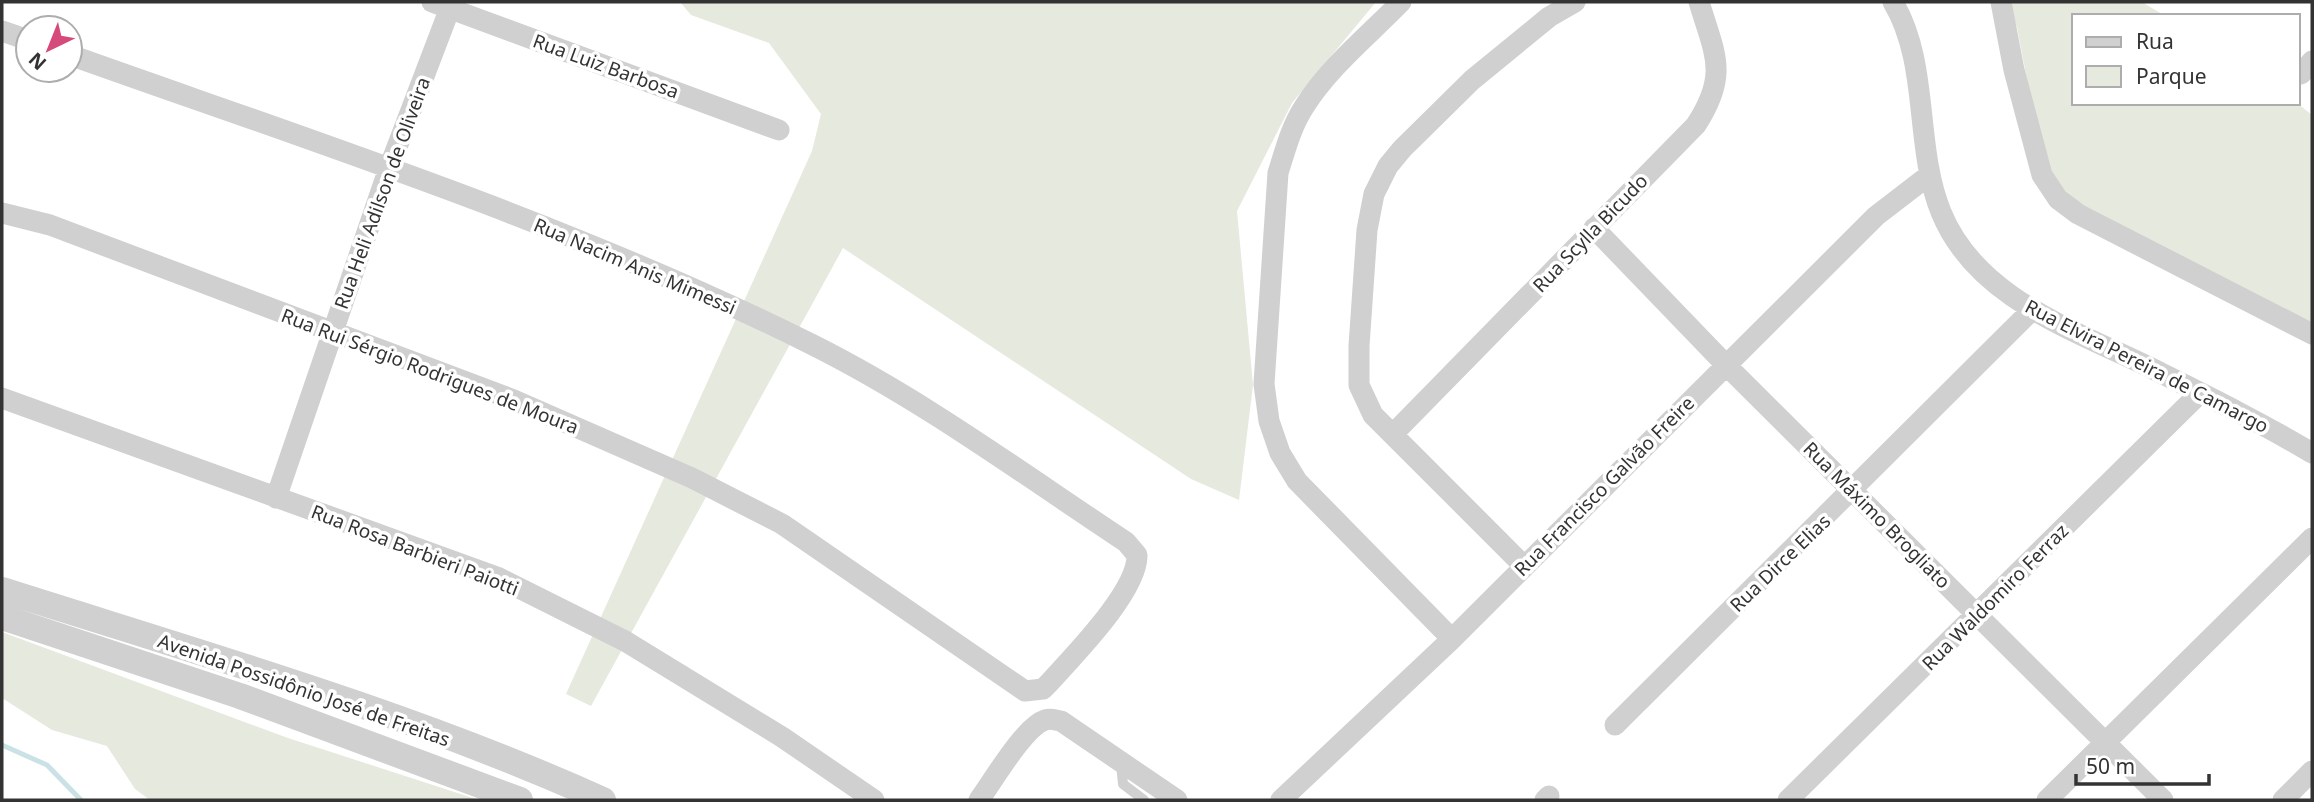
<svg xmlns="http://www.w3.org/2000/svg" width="2314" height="802" font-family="'Noto Sans',sans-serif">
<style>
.green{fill:#e6e9dd}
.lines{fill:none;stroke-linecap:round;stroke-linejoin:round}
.stream{stroke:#cae2e5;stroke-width:5}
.service{stroke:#d0d0d0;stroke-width:10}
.minor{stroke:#d0d0d0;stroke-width:21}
.tertiary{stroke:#d0d0d0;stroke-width:26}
.labels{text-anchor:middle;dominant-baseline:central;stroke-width:7;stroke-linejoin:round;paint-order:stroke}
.street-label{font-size:19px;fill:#333;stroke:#fff}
</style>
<rect width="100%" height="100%" fill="#fff"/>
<path class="green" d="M680 2H1376L1292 103 1237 211 1253 385 1239 500 1191 479 843 248 591 706 566 694 812 151 821 114 769 43 691 15Z
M2007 2H2142L2165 16H2074V103H2297L2312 115V325L2064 196 2042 159 2017 27Z
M2 632 288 738 479 800H150L135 789 107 746 52 730 2 698Z"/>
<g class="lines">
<path class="stream" d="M2 745 47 765 81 800"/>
<path class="service" d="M1121 764 1123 784 1144 800"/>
<path class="minor" d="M432 2 779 130
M1401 2C1369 35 1329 67 1304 107 1291 127 1285 151 1278 173L1264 384 1269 421 1280 453 1297 481 1452 639
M1893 2C1930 64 1914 146 1941 212 1976 299 2077 331 2153 369 2207 396 2260 422 2312 453
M2001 2 2014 70 2042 175 2058 199 2078 214 2312 334
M2 31 28 40
M2301 74 2312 61
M2 213 50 225 514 400 692 478 782 524 1025 691 1043 689 1049 683C1073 656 1138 591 1137 555L1126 542C1023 474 923 400 813 345 575 226 320 144 70 55
M1594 228 1726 365 2163 800
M2 398 497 577 625 641 782 737 874 800
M1393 434 1696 125C1729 74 1715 55 1699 2
M276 498 389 168 450 8
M1523 565 1373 415 1359 385V346L1367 230 1374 194 1388 166 1402 149 1472 80 1549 17 1575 2
M1615 725 2032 310
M979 800C993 781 1024 727 1045 720 1051 718 1055 720 1061 721L1177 800
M1281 800 1452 639 1876 216 1928 176
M1545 800 1549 796
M1788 800 2200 393
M2047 800 2312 538
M2283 800 2312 771"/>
<path class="tertiary" d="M2 590C203 654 410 713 603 800
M2 617 240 696 520 800"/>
</g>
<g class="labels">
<g class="street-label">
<text transform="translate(606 66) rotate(20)">Rua Luiz Barbosa</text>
<text transform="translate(382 193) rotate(-70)">Rua Heli Adilson de Oliveira</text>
<text transform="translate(1590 233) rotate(-46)">Rua Scylla Bicudo</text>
<text transform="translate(635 266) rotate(23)">Rua Nacim Anis Mimessi</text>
<text transform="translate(2147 366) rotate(27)">Rua Elvira Pereira de Camargo</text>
<text transform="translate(430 371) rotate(21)">Rua Rui Sérgio Rodrigues de Moura</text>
<text transform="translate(1604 486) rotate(-45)">Rua Francisco Galvão Freire</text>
<text transform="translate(1877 515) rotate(45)">Rua Máximo Brogliato</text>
<text transform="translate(415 550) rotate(21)">Rua Rosa Barbieri Paiotti</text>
<text transform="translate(1780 563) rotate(-44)">Rua Dirce Elias</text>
<text transform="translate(1995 597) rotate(-45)">Rua Waldomiro Ferraz</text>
<text transform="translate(304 690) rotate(19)">Avenida Possidônio José de Freitas</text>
</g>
</g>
<rect width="2314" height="802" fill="none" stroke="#333333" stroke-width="7"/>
<rect x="2072" y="14" width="228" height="91" fill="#ffffff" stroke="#adadad" stroke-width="2"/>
<rect x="2086" y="37" width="35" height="10" fill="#d0d0d0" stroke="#adadad" stroke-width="2"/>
<text x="2136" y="49" font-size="21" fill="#333333">Rua</text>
<rect x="2086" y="66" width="35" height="21" fill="#e6e9dd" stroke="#adadad" stroke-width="2"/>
<text x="2136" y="84" font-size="21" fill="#333333">Parque</text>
<g transform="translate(49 49) rotate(223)"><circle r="33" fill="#ffffff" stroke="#adadad" stroke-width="2"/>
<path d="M0-5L12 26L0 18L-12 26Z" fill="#d6497b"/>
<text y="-10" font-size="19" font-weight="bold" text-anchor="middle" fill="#333333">N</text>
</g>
<path d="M2076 774v10h133v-10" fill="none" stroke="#333333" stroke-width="3.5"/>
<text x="2086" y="774" font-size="21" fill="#333333" stroke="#ffffff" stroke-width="5" paint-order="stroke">50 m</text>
</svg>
